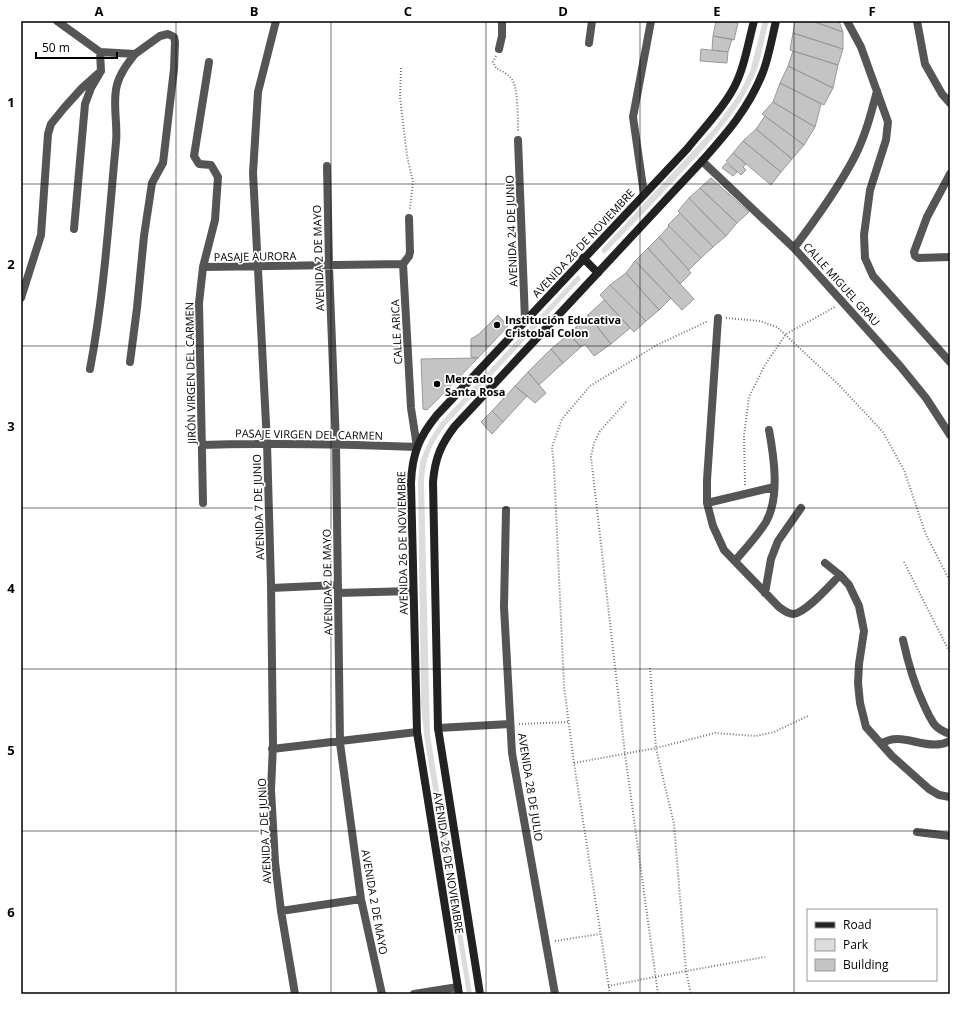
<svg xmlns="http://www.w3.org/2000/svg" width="971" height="1015" font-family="'Open Sans',sans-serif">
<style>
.green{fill:#dcdcdc}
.building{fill:#c4c4c4;stroke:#999}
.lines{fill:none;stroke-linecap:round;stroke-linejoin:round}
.path{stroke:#777;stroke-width:2;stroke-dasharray:1 2;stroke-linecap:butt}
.street{stroke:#555;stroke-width:8}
.secondary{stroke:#222;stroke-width:8}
.grid{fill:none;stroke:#000;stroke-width:1;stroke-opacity:0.55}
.poi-dot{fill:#000;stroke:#fff;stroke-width:1.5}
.labels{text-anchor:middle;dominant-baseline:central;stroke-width:3.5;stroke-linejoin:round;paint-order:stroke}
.street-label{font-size:11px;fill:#000;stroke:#fff}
.poi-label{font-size:11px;font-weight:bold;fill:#000;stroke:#fff;text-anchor:start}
.neatline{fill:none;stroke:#000;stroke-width:1.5}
.grid-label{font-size:13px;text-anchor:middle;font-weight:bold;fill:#000}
</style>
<rect width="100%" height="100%" fill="#fff"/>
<path class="green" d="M763 21H769C764 38 762 58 755 74 743 104 720 130 699 154 668 188 636 221 604 254L601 250 716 126 739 94 750 71Z
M578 275 581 279 445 426C431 446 426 456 424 481L430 735 472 994H467L424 735 421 703 418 481 420 462 424 452 430 439 441 422Z"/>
<path class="building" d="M716 21 738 23 734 40 713 36Z
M795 21H812L843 32V49L793 33Z
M812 21H839L843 32Z
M793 33 843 49 838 65 790 50Z
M713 36 732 39 728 52 712 50Z
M701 49 728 52 727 63 700 61Z
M793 51 838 65 833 88 788 66Z
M788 66 833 88 824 105 780 83Z
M780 83 821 104 815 127 773 102Z
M773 102 815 127 804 145 762 114Z
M765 116 804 145 792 159 756 129Z
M756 129 792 159 781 172 743 141Z
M743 141 781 172 771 185 733 153Z
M733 153 746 164 743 167 746 170 741 175 726 161Z
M726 163 737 172 733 176 722 168Z
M711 178 749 212 737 223 700 188Z
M700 188 737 223 726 236 689 198Z
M689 198 726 236 713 247 678 211Z
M680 213 713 247 701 258 668 225Z
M669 226 701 258 689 270 659 237Z
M659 237 691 273 680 284 648 248Z
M648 248 694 299 682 310 635 261Z
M635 261 671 298 659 310 626 273Z
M626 273 659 310 646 321 610 285Z
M610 285 646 321 634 332 600 295Z
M604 300 630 328 611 344 588 315Z
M498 315 508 326 478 358 471 357V339L479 334Z
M588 315 611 344 594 356 585 344 581 347 569 334Z
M569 334 581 347 563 363 551 349Z
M551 349 563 363 539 385 528 372Z
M478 358 427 410 423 409 421 359Z
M528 372 546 393 535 403 515 386Z
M515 386 527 396 503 422 492 411Z
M492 411 503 422 492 434 481 422Z"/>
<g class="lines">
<path class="path" d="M496 56 493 62 496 68C502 71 510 75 513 81 518 92 518 119 518 131
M401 68 400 97 407 156 413 182 410 209
M726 318 760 321 777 327 838 384 883 432 904 470 926 535 950 581
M626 402 600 431 594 443 591 457 625 754 658 994
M745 485 744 435 749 397 765 365 786 334 835 307
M904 562 950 653
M650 668 656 748 674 824 686 971 691 994
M519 724 569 722
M574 763 656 748 715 733 756 736 774 732 808 716
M555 941 600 934
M608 986 686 971 765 957
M610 994 574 763 564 686 554 467 552 447 562 419 590 386 657 345 708 321"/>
<path class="street" d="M57 21 100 52 101 71 91 88 85 104 74 229
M276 21 258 92 253 173 267 443 271 584 273 745 271 790 275 862 281 911 295 994
M847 21 861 47 888 122 886 140 870 190 864 235 865 258 873 276 950 362
M917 21 925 64 942 94 950 103
M589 43 592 21
M499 49 502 36V21
M518 140 525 320
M702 161 794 248 900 366 926 398 950 435
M327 166 329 266 336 444 340 743 361 899 382 994
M950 174 927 217 914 252 915 256 918 258 950 257
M644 194 633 117 651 21
M794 248C816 219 837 190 854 158 865 137 871 114 877 91
M203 267 403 264
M21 298 41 235 48 134 51 124 64 108 82 88 101 71
M718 318 707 480V503L713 526 724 550 779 607C783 610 788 614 793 614 806 613 831 584 840 575
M130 362 137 308 144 236 152 183 163 163 174 69 175 42 174 37 168 34 160 36 135 54
M90 369C104 295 109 218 116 142 118 124 112 102 117 85 120 73 128 63 135 54L100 52
M202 445C274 443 345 444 417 447L411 408 403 264 409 256 410 252 409 218
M203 503 199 303 203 267 215 220 218 177 211 165 199 164 194 156 209 62
M707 503 774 487
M506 510 504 607 512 753 555 994
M735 561C745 549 758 535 766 522 780 497 774 457 769 430
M825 563 840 575 849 585 859 606 864 631 859 664 858 683 860 703 866 727 892 756 929 789 939 795 950 797
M271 588 338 585
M338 593 413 591
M765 593 771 559 778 541 801 508
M903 640C908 663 914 684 924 705 927 712 930 718 934 724 938 729 944 732 950 734
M438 728 510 724
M881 744C900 731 920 748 941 744 944 744 947 742 950 741
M272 749 417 732
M917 832 950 836
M281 911 361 899
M414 994 458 987"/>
<path class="secondary" d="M583 258 598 273
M459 994 417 732 411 483C412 454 419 437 437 415L687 149C702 130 720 112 732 91 744 71 748 43 754 21
M480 994 438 728 433 482C435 458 441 444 455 426L702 161C727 133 749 108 763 72 769 56 772 38 776 21"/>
</g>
<path class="grid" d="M176 21V994M331 21V994M486 21V994M640 21V994M794 21V994M21 184H950M21 346H950M21 508H950M21 669H950M21 831H950"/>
<g class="poi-dot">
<circle cx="497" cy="325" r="4"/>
<circle cx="437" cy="384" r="4"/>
</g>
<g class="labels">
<g class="street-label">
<text transform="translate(511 231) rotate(-92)">AVENIDA 24 DE JUNIO</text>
<text transform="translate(583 243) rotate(-47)">AVENIDA 26 DE NOVIEMBRE</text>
<text transform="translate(255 256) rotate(-1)">PASAJE AURORA</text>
<text transform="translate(318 258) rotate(-92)">AVENIDA 2 DE MAYO</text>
<text transform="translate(842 284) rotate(48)">CALLE MIGUEL GRAU</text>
<text transform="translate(396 332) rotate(-93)">CALLE ARICA</text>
<text transform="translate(190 373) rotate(-91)">JIRÓN VIRGEN DEL CARMEN</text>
<text transform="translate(309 434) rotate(1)">PASAJE VIRGEN DEL CARMEN</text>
<text transform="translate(258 507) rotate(-92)">AVENIDA 7 DE JUNIO</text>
<text transform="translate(402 543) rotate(-91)">AVENIDA 26 DE NOVIEMBRE</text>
<text transform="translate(327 582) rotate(-91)">AVENIDA 2 DE MAYO</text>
<text transform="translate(531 787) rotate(81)">AVENIDA 28 DE JULIO</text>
<text transform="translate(264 831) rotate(-93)">AVENIDA 7 DE JUNIO</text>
<text transform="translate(449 863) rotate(81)">AVENIDA 26 DE NOVIEMBRE</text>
<text transform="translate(375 902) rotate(80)">AVENIDA 2 DE MAYO</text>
</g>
<g class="poi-label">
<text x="505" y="319">Institución Educativa<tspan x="505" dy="13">Cristobal Colon</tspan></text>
<text x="445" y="378">Mercado<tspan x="445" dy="13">Santa Rosa</tspan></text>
</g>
</g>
<rect width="971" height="1015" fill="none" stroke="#ffffff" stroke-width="44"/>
<rect x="807" y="909" width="130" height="72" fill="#ffffff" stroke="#999999"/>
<rect x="815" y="922" width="20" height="6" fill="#222222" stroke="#999999"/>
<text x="843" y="929" font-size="12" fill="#000000">Road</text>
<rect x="815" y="939" width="20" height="12" fill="#dcdcdc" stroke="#999999"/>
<text x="843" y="949" font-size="12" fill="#000000">Park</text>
<rect x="815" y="959" width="20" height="12" fill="#c4c4c4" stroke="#999999"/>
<text x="843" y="969" font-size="12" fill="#000000">Building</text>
<path d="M36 52v6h81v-6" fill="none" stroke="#000000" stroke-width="2"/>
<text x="42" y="52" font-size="12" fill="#000000" stroke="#ffffff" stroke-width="3" paint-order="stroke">50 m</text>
<rect x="22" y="22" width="927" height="971" class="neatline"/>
<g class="grid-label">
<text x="99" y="16">A</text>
<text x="254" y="16">B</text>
<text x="408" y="16">C</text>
<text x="563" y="16">D</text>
<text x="717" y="16">E</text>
<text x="872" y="16">F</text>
<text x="11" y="107">1</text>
<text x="11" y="269">2</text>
<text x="11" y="431">3</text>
<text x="11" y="593">4</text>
<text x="11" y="755">5</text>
<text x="11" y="917">6</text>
</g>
</svg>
